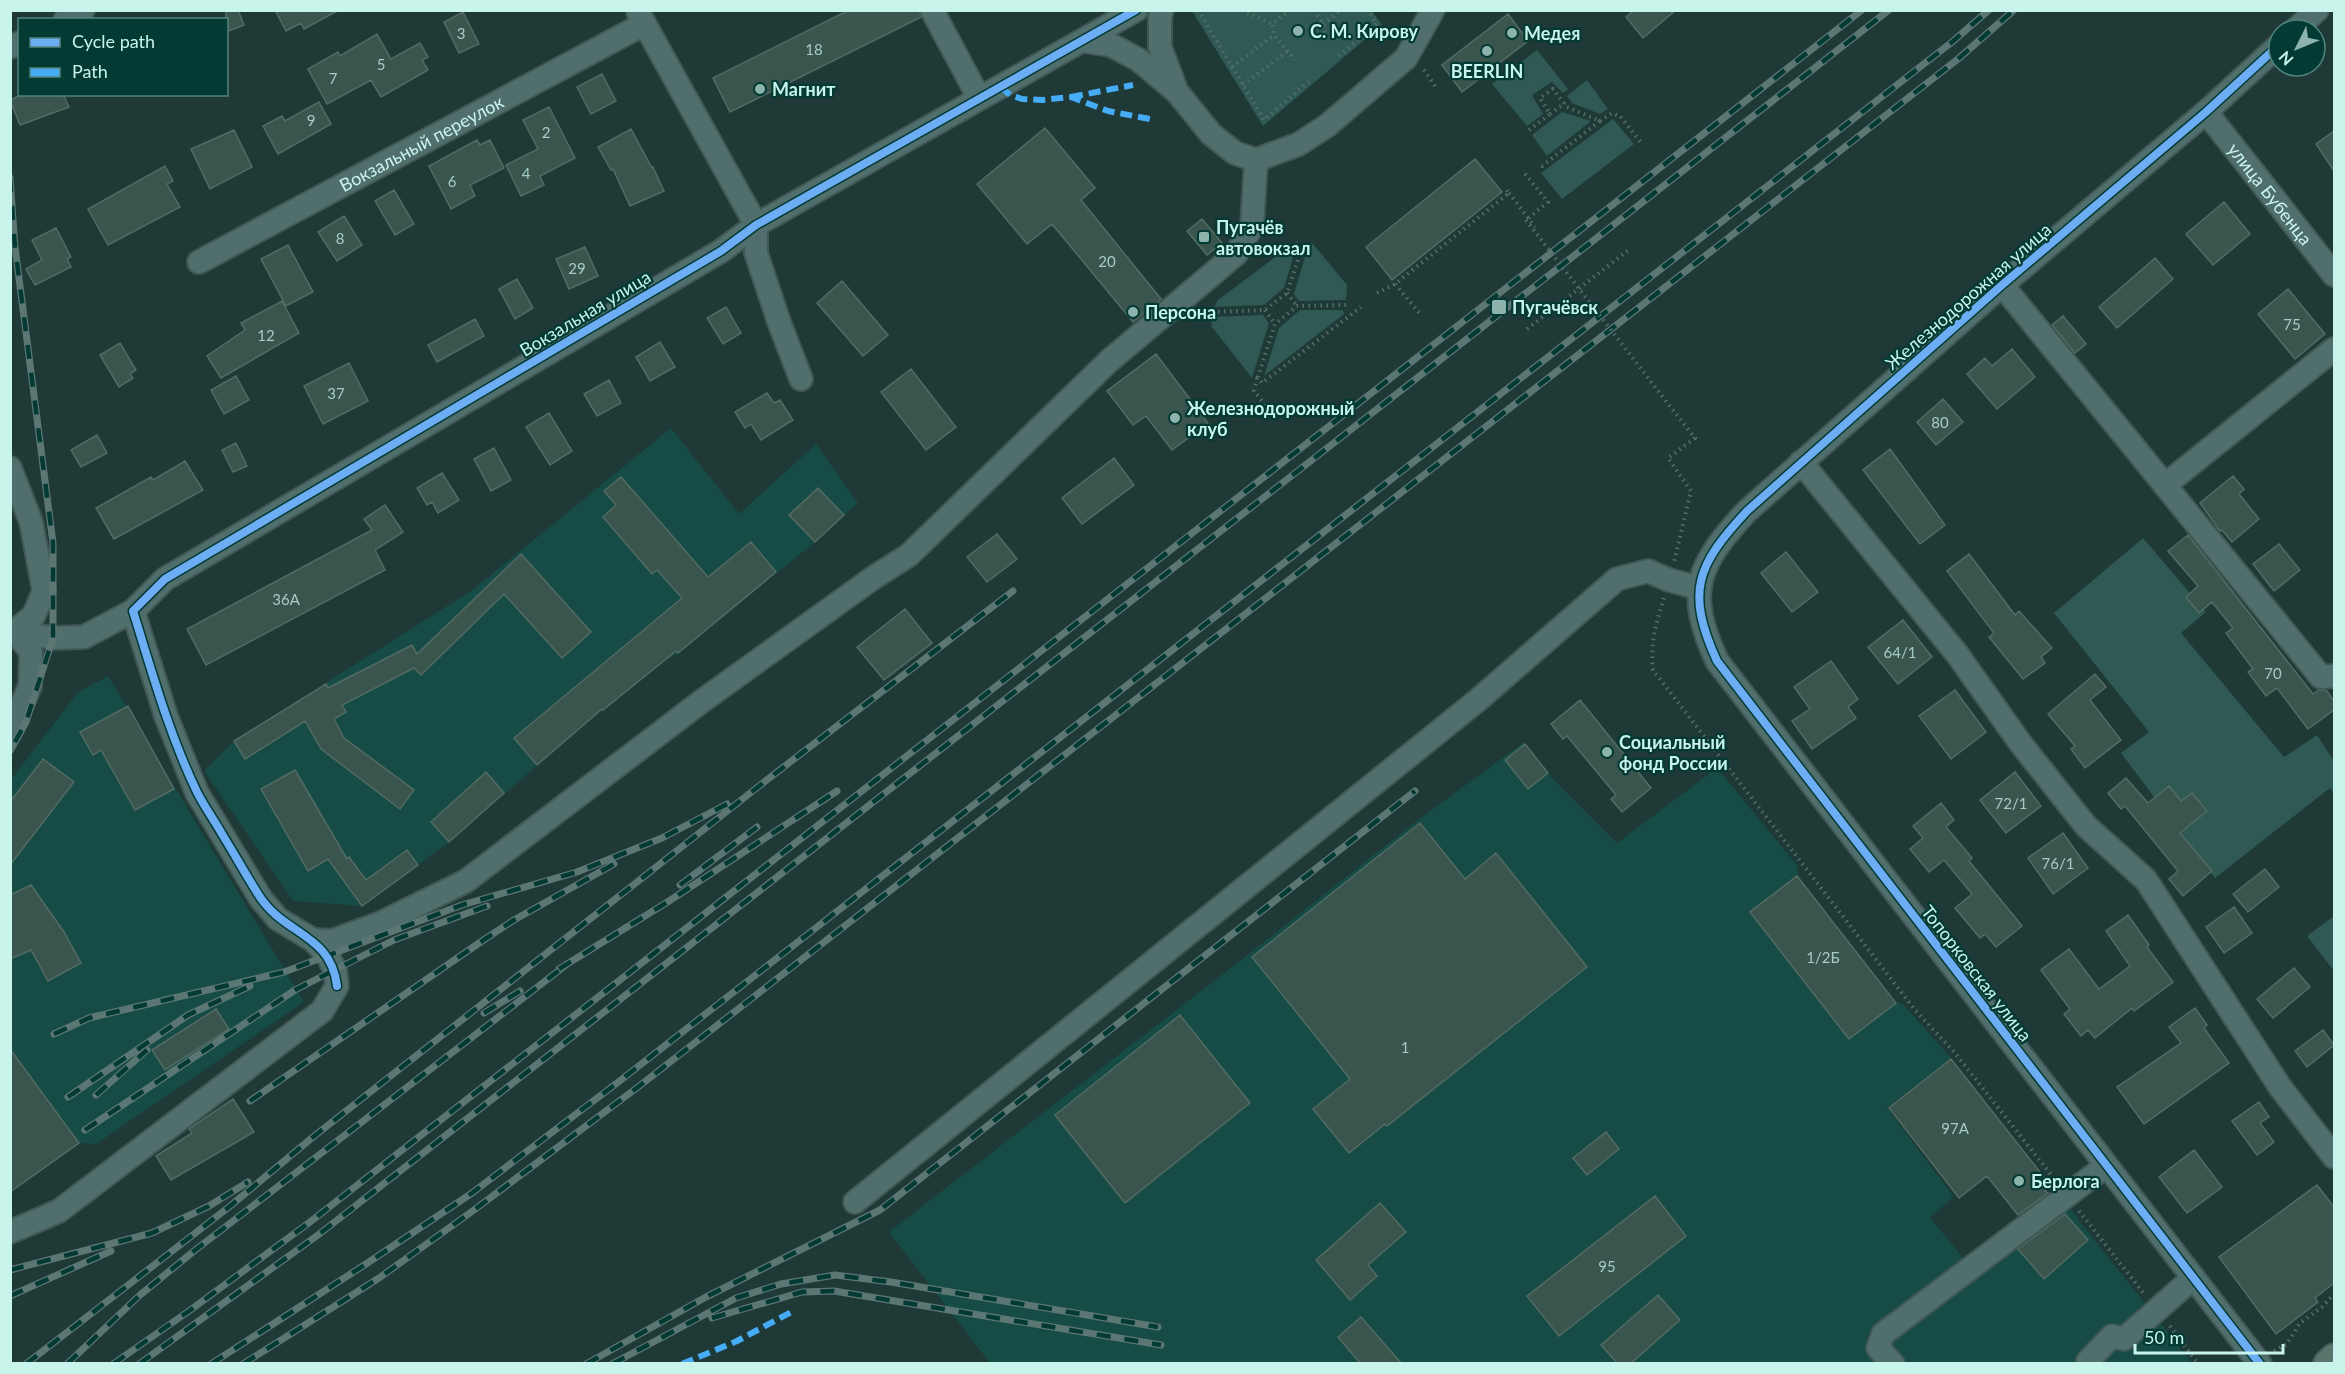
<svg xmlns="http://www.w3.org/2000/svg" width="2345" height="1374" font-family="Lato,sans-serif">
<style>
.built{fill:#164c45}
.green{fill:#2f5952}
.building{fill:#3a554d;stroke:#526c64;stroke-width:1.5}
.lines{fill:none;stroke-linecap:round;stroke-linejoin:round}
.minor-casing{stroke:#405753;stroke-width:26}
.major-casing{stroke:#405753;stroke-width:32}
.path{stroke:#546f6b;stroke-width:4;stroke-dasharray:1.5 4.5;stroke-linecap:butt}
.minor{stroke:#506f6c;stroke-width:22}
.major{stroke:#59746a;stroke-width:28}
.rail-casing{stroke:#5c7773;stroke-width:7}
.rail{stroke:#033a33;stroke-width:4.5;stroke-dasharray:14;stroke-linecap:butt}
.path-bridge{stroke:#546f6b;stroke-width:4;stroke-dasharray:1.5 4.5;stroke-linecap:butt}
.quiet{stroke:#46acf6;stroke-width:6;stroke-dasharray:12 6;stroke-linecap:butt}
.cycleway-casing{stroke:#033a33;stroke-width:11}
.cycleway{stroke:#6dadf4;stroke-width:8}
.poi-dot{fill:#8db3ac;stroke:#033a33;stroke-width:2}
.labels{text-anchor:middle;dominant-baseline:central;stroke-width:4.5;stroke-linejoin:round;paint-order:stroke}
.number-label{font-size:15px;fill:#a5ccc4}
.poi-label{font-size:18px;font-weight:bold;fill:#c9f4eb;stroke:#033a33;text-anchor:start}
.street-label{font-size:18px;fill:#c9f4eb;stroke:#033a33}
</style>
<rect width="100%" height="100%" fill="#1e3936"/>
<path class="built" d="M671 428 739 514 816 444 858 503 815 542 678 653 659 664 587 722 449 842 362 906 293 901 204 771 234 741 471 591Z
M108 676 304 1002 96 1144 79 1143 11 1192 10 781 77 693Z
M1524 742 1555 781 1617 843 1717 768 1797 865 1798 876 1896 1002 1904 1005 1951 1058 1887 1108 1954 1197 1930 1217 1966 1262 2056 1191 2192 1363H990L889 1232 1245 957 1418 820Z"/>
<path class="green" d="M1192 11H1372L1382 25 1263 126Z
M1537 50 1568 89 1563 93 1552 82 1532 95 1543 114 1527 126 1492 84Z
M1587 80 1608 109 1600 114 1572 103 1567 96Z
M1562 112 1591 121 1547 156 1532 135Z
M1613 119 1634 144 1562 199 1541 173Z
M1298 240 1284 288 1264 305 1214 307 1218 300Z
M1309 243 1313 244 1347 285 1346 300 1299 301 1294 294Z
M1300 310H1343L1344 314 1264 376 1279 328Z
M1263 315 1269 323 1252 378 1212 327 1211 317Z
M2143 538 2206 612 2181 633 2284 757 2317 735 2334 761V794L2330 788 2215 878 2121 753 2149 732 2054 613Z
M2334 916V971L2307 936Z"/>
<path class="building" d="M226 10H238L244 25 226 32Z
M275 10H339L304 29 301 23 286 31Z
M849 10H919L921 17 730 112 713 78Z
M1634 10H1676L1643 38 1626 17Z
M463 12 479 44 459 53 444 22Z
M1508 14 1528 41 1462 92 1442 65Z
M377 34 391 59 420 43 428 57 422 60 428 70 381 97 371 80 327 104 308 69 338 52 340 56Z
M602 74 616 101 591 114 577 87Z
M24 94H63L69 107 20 125 10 100Z
M319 102 331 124 278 154 263 126 282 116 285 121Z
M549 107 575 158 540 176 544 185 521 196 506 165 538 149 523 120Z
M1045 128 1095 188 1081 200 1161 299 1133 322 1052 224 1027 244 977 184Z
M631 129 652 168 653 167 664 191 630 206 613 169 611 170 598 147Z
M234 130 252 167 210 189 191 149Z
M2334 131V171L2316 144Z
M477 140 480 145 490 140 504 168 470 185 475 196 451 209 429 166Z
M1475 159 1502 192 1392 280 1366 247Z
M165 166 173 181 167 184 180 207 108 245 88 209Z
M394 190 414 224 395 235 375 201Z
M2224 202 2250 234 2213 265 2186 234Z
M344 216 362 245 337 261 318 232Z
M1202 219 1222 243 1207 255 1187 231Z
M56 228 71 257 67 259 71 267 35 285 26 269 42 260 32 240Z
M288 245 313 292 286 306 261 259Z
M585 247 598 276 569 289 556 259Z
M2155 258 2173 279 2117 328 2099 307Z
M517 279 533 308 515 319 499 289Z
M842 281 888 335 863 356 817 303Z
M2288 289 2325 334 2295 359 2258 314Z
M282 301 299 333 221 378 207 356 245 330 241 323Z
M726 307 741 333 723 344 707 318Z
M2063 316 2086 344 2075 353 2052 325Z
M475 319 484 336 437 362 428 345Z
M660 342 675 367 650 381 636 357Z
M120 343 136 370 130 374 133 378 119 387 100 355Z
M2012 349 2035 377 1997 409 1967 374 1985 358 1992 366Z
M1156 354 1208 423 1172 450 1146 416 1133 425 1107 391Z
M349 363 368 401 323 424 304 386Z
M911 369 956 427 926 450 881 392Z
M236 376 249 400 224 414 211 390Z
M609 380 621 403 597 416 584 394Z
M767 393 774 403 780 400 793 420 761 440 751 424 745 428 735 412Z
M1943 399 1963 422 1936 445 1917 422Z
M549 413 572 451 550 465 526 427Z
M97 435 107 453 81 467 71 450Z
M236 443 247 466 233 472 222 450Z
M494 448 511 480 491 491 474 459Z
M1890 449 1945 525 1920 544 1863 470Z
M1114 458 1134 485 1082 524 1062 498Z
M185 461 203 490 114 539 96 508 151 477 153 480Z
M442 473 459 500 438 513 432 502 427 505 417 488Z
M2233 476 2244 489 2239 494 2259 519 2232 542 2222 530 2220 531 2200 503Z
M621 477 708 577 751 542 776 572 678 653 676 651 603 710 602 709 537 765 514 738 682 598 657 570 652 574 603 517 616 505 604 491Z
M818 488 844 515 815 542 789 515Z
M385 505 403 532 375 550 385 570 206 665 187 629 372 530 364 519Z
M997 534 1017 559 987 582 967 557Z
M2188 535 2313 694 2319 690H2326L2334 701V710L2308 729 2277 688 2266 696 2248 672 2253 669 2226 633 2233 628 2212 602 2199 613 2186 597 2198 586 2168 551Z
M2279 544 2300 570 2274 591 2253 564Z
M1786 552 1818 592 1792 612 1761 573Z
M521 554 591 632 562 658 504 594 421 675 414 668 342 705 346 712 334 719 344 738 414 790 400 809 321 749 305 721 245 759 234 741 326 684 328 688 412 645 417 654Z
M1969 554 2015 615 2019 611 2052 648 2041 657 2045 663 2023 679 1989 637 1994 633 1947 571Z
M905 609 932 643 884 680 857 647Z
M1903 620 1932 657 1898 684 1868 647Z
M1831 661 1858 699 1848 707 1856 718 1812 749 1792 721 1810 709 1794 687Z
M2095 674 2106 687 2090 700 2121 740 2085 768 2071 749 2075 746 2048 714Z
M1955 690 1986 732 1951 759 1919 716Z
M1580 700 1651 788 1622 812 1611 799 1616 795 1567 736 1563 739 1551 724Z
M128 706 174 789 135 810 101 750 93 755 80 732Z
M1525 744 1548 773 1528 789 1505 760Z
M43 759 74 782 10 865V802Z
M295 770 347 859 349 857 366 880 407 850 418 865 362 906 328 859 308 871 261 789Z
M486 772 504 793 449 842 431 822Z
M2015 772 2041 806 2006 833 1980 800Z
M2126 778 2148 803 2169 786 2181 801 2192 793 2207 811 2180 833 2212 871 2183 896 2169 879 2178 871 2125 806 2121 809 2108 793Z
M1941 803 1954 820 1946 827 1972 858 1969 861 2022 926 1996 947 1985 934 1980 938 1955 908 1972 894 1944 860 1929 872 1910 849 1923 838 1913 826Z
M1420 823 1465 879 1496 853 1587 967 1387 1126 1385 1124 1349 1153 1313 1109 1350 1079 1252 957Z
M2063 833 2088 868 2053 894 2028 858Z
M2265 869 2279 887 2248 912 2233 894Z
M1797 876 1896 1003 1849 1039 1750 912Z
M31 885 64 932 81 963 48 981 31 950 10 959V895Z
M2234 907 2252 933 2224 953 2206 927Z
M2128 915 2149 945 2147 947 2173 982 2134 1011 2132 1008 2095 1038 2088 1030 2081 1036 2064 1014 2070 1009 2041 970 2069 949 2099 989 2130 966 2106 931Z
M2294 968 2310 987 2273 1018 2257 999Z
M2195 1008 2207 1025 2204 1028 2229 1063 2144 1124 2117 1087 2181 1043 2169 1027Z
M216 1009 229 1029 165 1070 152 1050Z
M1180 1015 1250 1103 1125 1203 1055 1115Z
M2323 1030 2334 1045 2307 1067 2295 1051Z
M10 1049 79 1143 10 1192Z
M1951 1059 2051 1186 2045 1191 2048 1193 2018 1215 1987 1176 1959 1198 1889 1108Z
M233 1099 254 1132 171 1180 156 1156 192 1133 189 1129Z
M2259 1102 2269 1117 2260 1123 2274 1142 2257 1155 2232 1121Z
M1606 1132 1619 1149 1587 1175 1573 1158Z
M2194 1150 2222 1187 2187 1213 2159 1177Z
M2317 1185 2334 1207V1283L2315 1298 2318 1302 2276 1334 2219 1257Z
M1655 1196 1686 1236 1559 1336 1527 1296Z
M1380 1203 1406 1232 1368 1265 1377 1276 1350 1300 1316 1260Z
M2065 1214 2088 1240 2044 1279 2018 1249Z
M1658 1295 1680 1320 1630 1364H1618L1601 1345Z
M1361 1317 1402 1364H1361L1338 1337Z"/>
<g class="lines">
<g class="minor-casing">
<g id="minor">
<path d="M932 10 979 98"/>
<path d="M1162 10 1160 17V47L1177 92 1211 134 1235 153 1256 160 1299 144 1328 125 1406 58 1433 10"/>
<path d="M638 12 756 225V253L779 322 801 379"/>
<path d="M65 20 83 10"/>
<path d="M2295 30 2317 10"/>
<path d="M1083 41 1111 45 1139 60 1177 92"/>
<path d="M10 47 20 43"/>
<path id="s1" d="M2206 112 2334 275"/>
<path id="s2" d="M199 262 644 24"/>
<path d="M2002 285 2321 677 2334 676"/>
<path d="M1801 462 1957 654 2021 744 2086 826 2146 880 2280 1087 2334 1157"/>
<path d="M10 468 31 522 44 591 34 615 10 635"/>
<path d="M2165 485 2334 349"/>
<path d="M15 632 53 638 84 637 133 611 165 579 721 251 756 225 1136 10"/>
<path d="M10 732 30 686 31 652 15 632"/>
<path d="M313 940 332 941 381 923 466 881 702 701 873 578 909 555 1109 361 1236 254 1252 226 1256 160"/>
<path d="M855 1202 1478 700 1617 579 1648 571 1669 580 1699 588"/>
<path d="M10 1232 59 1211 322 1011 337 986 335 970 328 956 313 940 278 919 261 899 197 793 166 716 133 611"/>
<path d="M1893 1364 1878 1348 1883 1334 2106 1166"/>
<path d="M2090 1364 2088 1361 2112 1336 2124 1339 2193 1278"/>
<path d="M2260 1364 1717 661C1685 591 1697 565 1747 511L2002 285 2206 112 2279 45"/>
</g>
</g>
<g class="major-casing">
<path id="major" d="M2328 1364 2334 1358"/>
</g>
<path class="path" d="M1198 10 1264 120 1311 80
M1242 10 1272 24
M1290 10 1272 24 1274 35 1295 60
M1314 10 1323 24 1326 36
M1323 24 1341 10
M1339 56 1377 24 1368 10
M1232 67 1274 35
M1424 70 1437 89
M1243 85 1288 51
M1550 114 1565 103
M1600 121 1612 113 1620 116 1641 143
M1529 130 1550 114 1540 98 1553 89 1567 107 1600 121 1542 166 1538 163
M1525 174 1548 202 1526 220
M1509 193 1535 227
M1395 284 1421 315
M1287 293 1297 306
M1377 293 1395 284 1509 193 1506 189
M1346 305 1297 306 1275 324 1258 377 1262 383 1361 307
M1265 310 1275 324
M1212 312 1265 310 1287 293 1304 242
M1527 329 1631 248
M1257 378 1254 391 1276 418
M1669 405 1695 438 1668 458 1691 491 1674 562
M1664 598C1656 622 1650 645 1653 670L1915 1010 1955 1053 2056 1181
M2079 1211 2145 1295
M2170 1326 2198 1364
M2274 1351 2287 1344 2300 1323 2322 1307 2334 1294"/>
<use href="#minor" class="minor"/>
<use href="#major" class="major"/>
<g class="rail-casing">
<path id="rail" d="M10 178 15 247 53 543V638L26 722 10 751
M680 885 757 827
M559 969 666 903 837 791
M484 1013 520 991
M54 1034 89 1018 284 972 462 905 577 872 662 838 727 804
M96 1095 147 1050
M68 1097 188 1015 250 986
M250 1101 485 939 514 920 614 864
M85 1130 295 990 394 940 487 906
M10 1270 152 1233 209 1206 248 1182
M10 1296 111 1251
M712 1318 802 1292 834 1291 1161 1345
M26 1364 229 1207 313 1137 768 779 1013 591
M67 1364 140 1295 194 1251 566 965
M113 1364 189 1311 310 1222 1862 10
M139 1364 318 1235 1889 10
M211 1364 369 1262 472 1193 617 1083 1952 42 1989 10
M243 1364 379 1278 474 1210 638 1087 1958 59 2014 10
M586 1364 706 1297 880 1210 1415 791
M612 1364 736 1298 781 1284 835 1275 891 1282 1158 1327"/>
</g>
<use href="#rail" class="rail"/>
<path class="path-bridge" d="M1526 220 1669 405"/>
<path class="quiet" d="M1001 87 1010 95 1022 99 1042 100 1071 97 1108 111 1155 120
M1071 97 1133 85
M682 1364 737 1341 795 1310"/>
<g class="cycleway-casing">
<path id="cycleway" d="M337 986C331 934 285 935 260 897 247 877 235 855 222 834 214 820 204 806 197 792 169 734 152 672 133 611L165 579 721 251 756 225 1136 10
M2260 1364 1717 661C1685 591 1697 565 1747 511L2002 285 2206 112 2279 45"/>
</g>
<use href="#cycleway" class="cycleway"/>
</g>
<g class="poi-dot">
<circle cx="1298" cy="31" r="6"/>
<circle cx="1512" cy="33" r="6"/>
<circle cx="1487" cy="51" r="6"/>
<circle cx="760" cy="89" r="6"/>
<rect x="1198" y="231" width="12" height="12" rx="3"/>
<rect x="1491" y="299" width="16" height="16" rx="3"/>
<circle cx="1133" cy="312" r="6"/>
<circle cx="1175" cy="418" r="6"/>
<circle cx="1607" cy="752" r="6"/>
<circle cx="2019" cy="1181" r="6"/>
</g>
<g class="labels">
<g class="number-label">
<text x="461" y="33">3</text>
<text x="814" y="49">18</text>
<text x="381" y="64">5</text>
<text x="333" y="78">7</text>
<text x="311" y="120">9</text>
<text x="546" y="132">2</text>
<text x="526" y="173">4</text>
<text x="452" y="181">6</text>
<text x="340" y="238">8</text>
<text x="1107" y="261">20</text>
<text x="577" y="268">29</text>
<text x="2292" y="324">75</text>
<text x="266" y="335">12</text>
<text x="336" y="393">37</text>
<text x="1940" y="422">80</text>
<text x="286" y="599">36А</text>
<text x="1900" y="652">64/1</text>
<text x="2273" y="673">70</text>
<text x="2011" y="803">72/1</text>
<text x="2058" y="863">76/1</text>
<text x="1823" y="957">1/2Б</text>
<text x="1405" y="1047">1</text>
<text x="1955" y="1128">97А</text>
<text x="1607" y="1266">95</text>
</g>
<g class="poi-label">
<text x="1310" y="31">С. М. Кирову</text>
<text x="1524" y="33">Медея</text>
<text x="1487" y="71" text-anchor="middle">BEERLIN</text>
<text x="772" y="89">Магнит</text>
<text x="1216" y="227">Пугачёв<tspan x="1216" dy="21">автовокзал</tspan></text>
<text x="1512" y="307">Пугачёвск</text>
<text x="1145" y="312">Персона</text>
<text x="1187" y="408">Железнодорожный<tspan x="1187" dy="21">клуб</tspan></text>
<text x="1619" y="742">Социальный<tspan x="1619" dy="21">фонд России</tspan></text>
<text x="2031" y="1181">Берлога</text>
</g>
<g class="street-label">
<text stroke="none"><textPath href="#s2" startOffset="252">Вокзальный переулок</textPath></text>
<text stroke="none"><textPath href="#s1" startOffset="104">улица Бубенца</textPath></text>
<text transform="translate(1968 296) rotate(-41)">Железнодорожная улица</text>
<text transform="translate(585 313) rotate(-31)">Вокзальная улица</text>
<text transform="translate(1977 973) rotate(52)">Топорковская улица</text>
</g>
</g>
<rect width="2345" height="1374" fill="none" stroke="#c9f4eb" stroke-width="24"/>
<rect x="18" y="18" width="210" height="78" fill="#033a33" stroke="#52847d" stroke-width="1.5"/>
<rect x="30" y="38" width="30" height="9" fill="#6dadf4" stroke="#52847d" stroke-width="1.5"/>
<text x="72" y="48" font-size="18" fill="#c9f4eb">Cycle path</text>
<rect x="30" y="68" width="30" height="9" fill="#46acf6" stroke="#52847d" stroke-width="1.5"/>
<text x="72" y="78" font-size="18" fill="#c9f4eb">Path</text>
<g transform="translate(2297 48) rotate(227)"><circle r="28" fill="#033a33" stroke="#52847d" stroke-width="1.5"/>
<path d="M0-4.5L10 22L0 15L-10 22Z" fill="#8db3ac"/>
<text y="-9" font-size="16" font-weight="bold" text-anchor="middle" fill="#c9f4eb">N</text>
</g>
<path d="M2135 1344v9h148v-9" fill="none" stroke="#c9f4eb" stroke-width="3"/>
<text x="2144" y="1344" font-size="18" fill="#c9f4eb" stroke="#033a33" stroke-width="4.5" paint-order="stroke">50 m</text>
</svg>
